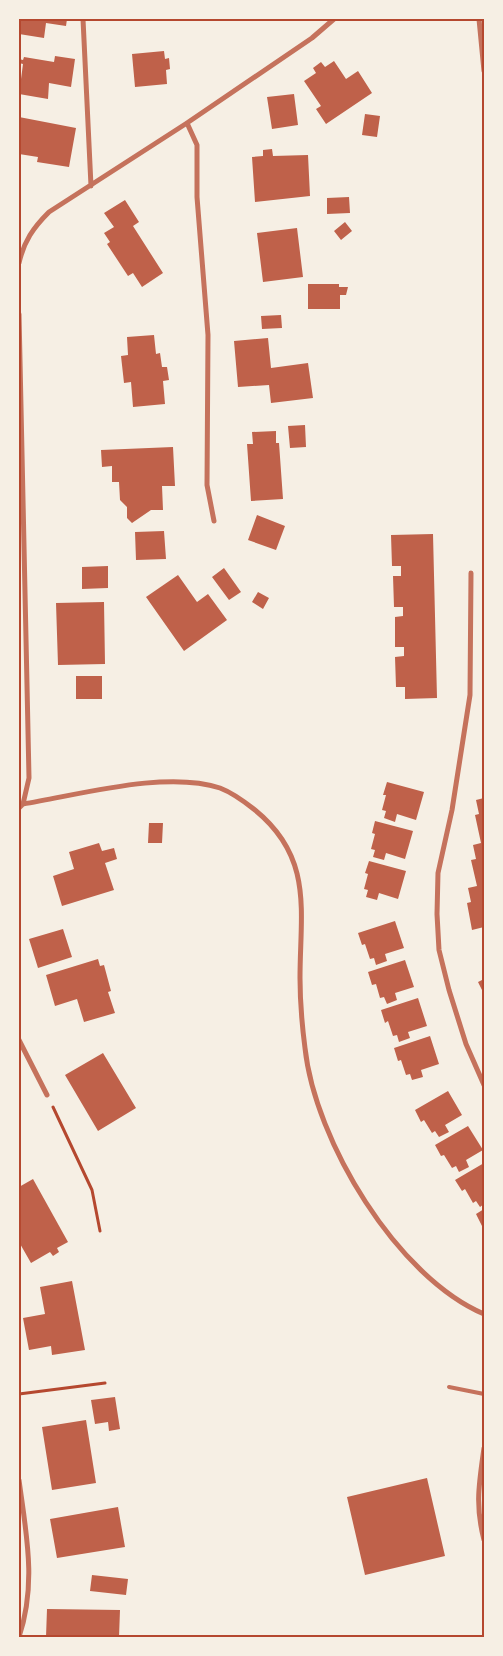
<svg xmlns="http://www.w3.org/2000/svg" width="503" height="1656" font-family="Lora,serif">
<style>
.building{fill:#bf614a}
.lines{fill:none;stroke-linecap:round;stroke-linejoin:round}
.path{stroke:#b5482f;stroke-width:3}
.service{stroke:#c5725c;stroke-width:4}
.minor{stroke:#c5725c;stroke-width:5}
.neatline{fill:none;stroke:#b5482f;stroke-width:2}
</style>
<rect width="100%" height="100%" fill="#f6efe4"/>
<path class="building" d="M19 19H67L66 26 46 23 44 38 19 34Z
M164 51 165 59 169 58 170 69 166 70 167 84 135 87 132 54Z
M55 56 75 59 71 87 49 83 48 99 19 94 23 64 19 63V59L23 60 24 57 54 62Z
M334 61 346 79 358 71 372 93 326 124 316 109 321 106 304 81 316 73 313 68 321 62 325 67Z
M294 94 298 125 272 129 267 97Z
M365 114 380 116 377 137 362 135Z
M19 117 76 128 69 167 37 162 38 157 19 154Z
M272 149 273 156 308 155 310 196 255 202 252 157 263 156V150Z
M349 197 350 213 327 214V198Z
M125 200 139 222 133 226 163 273 142 287 133 273 128 276 107 244 110 242 104 233 114 227 104 213Z
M345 222 352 231 341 240 334 231Z
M297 228 303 277 263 282 257 233Z
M308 284H339V287H348L346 295H340V309H308Z
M281 315 282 328 262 329 261 316Z
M154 335 156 354 160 353 162 367H167L169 380 163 381 165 404 133 407 131 382 124 383 121 356 128 355 127 337Z
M268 338 271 368 308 363 313 398 271 403 269 385 238 387 234 341Z
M305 425 306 447 290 448 288 426Z
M276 431V443H279L283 499 251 501 247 444H253L252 432Z
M173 447 175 486H162L163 510H151L132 523 127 518V507L120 500 119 482H112V466L102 467 101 450Z
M257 515 285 526 276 550 248 540Z
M164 531 166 559 136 560 135 532Z
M433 534 437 698 405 699V687H396L395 657 404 656V647H395V617L403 616V607H394L393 576H401V566H392L391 535Z
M108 566V588L82 589V567Z
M224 568 241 592 229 600 212 577Z
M178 575 197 602 208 594 227 620 184 651 146 597Z
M258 592 269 598 263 609 252 602Z
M104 602 105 664 58 665 56 603Z
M76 676H102V699H76Z
M387 782 424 792 416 820 397 814 395 822 384 818 386 811 382 810 386 795H383Z
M484 798V927L472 930 467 903 471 902 468 888 477 886 471 860 476 859 473 845 481 843 475 815 479 814 476 800Z
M375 821 413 831 405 859 386 853 384 860 373 857 375 850 371 849 375 834 372 833Z
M149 823H163L162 843H148Z
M99 843 102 851 114 848 117 859 105 863 114 890 62 906 53 876 74 869 69 852Z
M369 861 406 871 398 899 379 893 377 900 366 897 368 890 364 889 368 874 365 873Z
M395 921 404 948 385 954 387 961 376 965 374 958 370 959 365 944 362 945 358 933Z
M63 929 72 957 38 968 29 939Z
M98 959 100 966 104 965 111 991 108 992 115 1013 84 1022 77 999 55 1006 46 975Z
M405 960 414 987 395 993 397 1000 387 1004 384 997 380 998 376 984 372 985 368 972Z
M484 979V994L478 982Z
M418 998 427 1026 408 1032 410 1038 399 1042 397 1035 393 1036 388 1021 385 1023 381 1010Z
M430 1036 439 1064 421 1070 423 1077 412 1080 410 1074 406 1075 401 1060 398 1061 394 1048Z
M103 1053 136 1108 98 1131 65 1075Z
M448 1091 462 1115 445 1125 449 1132 439 1137 435 1131 432 1133 424 1120 421 1122 415 1110Z
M468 1126 483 1150 466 1160 469 1167 459 1172 456 1166 452 1168 444 1155 441 1156 435 1145Z
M484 1163V1204L480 1207 476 1201 473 1203 465 1189 462 1191 455 1180Z
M33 1179 68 1242 57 1248 59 1252 53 1256 50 1252 31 1263 19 1242V1187Z
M484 1209V1225L482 1226 476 1214Z
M72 1281 85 1350 52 1355 51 1346 29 1350 23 1318 45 1314 40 1287Z
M115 1397 120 1429 109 1431 108 1422 95 1424 91 1400Z
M86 1420 96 1483 52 1490 42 1427Z
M427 1478 445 1556 365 1575 347 1497Z
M118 1507 125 1547 57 1558 50 1519Z
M92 1575 128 1579 126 1595 90 1591Z
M47 1609 120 1610 119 1637H46Z"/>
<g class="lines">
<path class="path" d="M53 1107 92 1190 100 1231
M19 1394 105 1383"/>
<path class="service" d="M449 1387 484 1394"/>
<path class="minor" d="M83 19 91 186
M479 19 484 71
M187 123 197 145V197L208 335 207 485 214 521
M19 263C24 241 33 228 49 212L187 123 312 38 334 19
M19 314 29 778 23 804 19 808
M471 573 470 695 452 810 438 873 437 914 439 950 449 990 466 1044 484 1085
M23 804C79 795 166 770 220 788 233 793 245 802 255 810 314 858 300 912 300 978 300 1001 302 1025 305 1048 315 1141 397 1277 484 1314
M19 1040 47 1095
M484 1448C479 1484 475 1505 484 1540
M19 1480C26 1533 37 1583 19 1637"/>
</g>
<rect width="503" height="1656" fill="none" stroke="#f6efe4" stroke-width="40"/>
<rect x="20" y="20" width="463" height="1616" class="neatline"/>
</svg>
